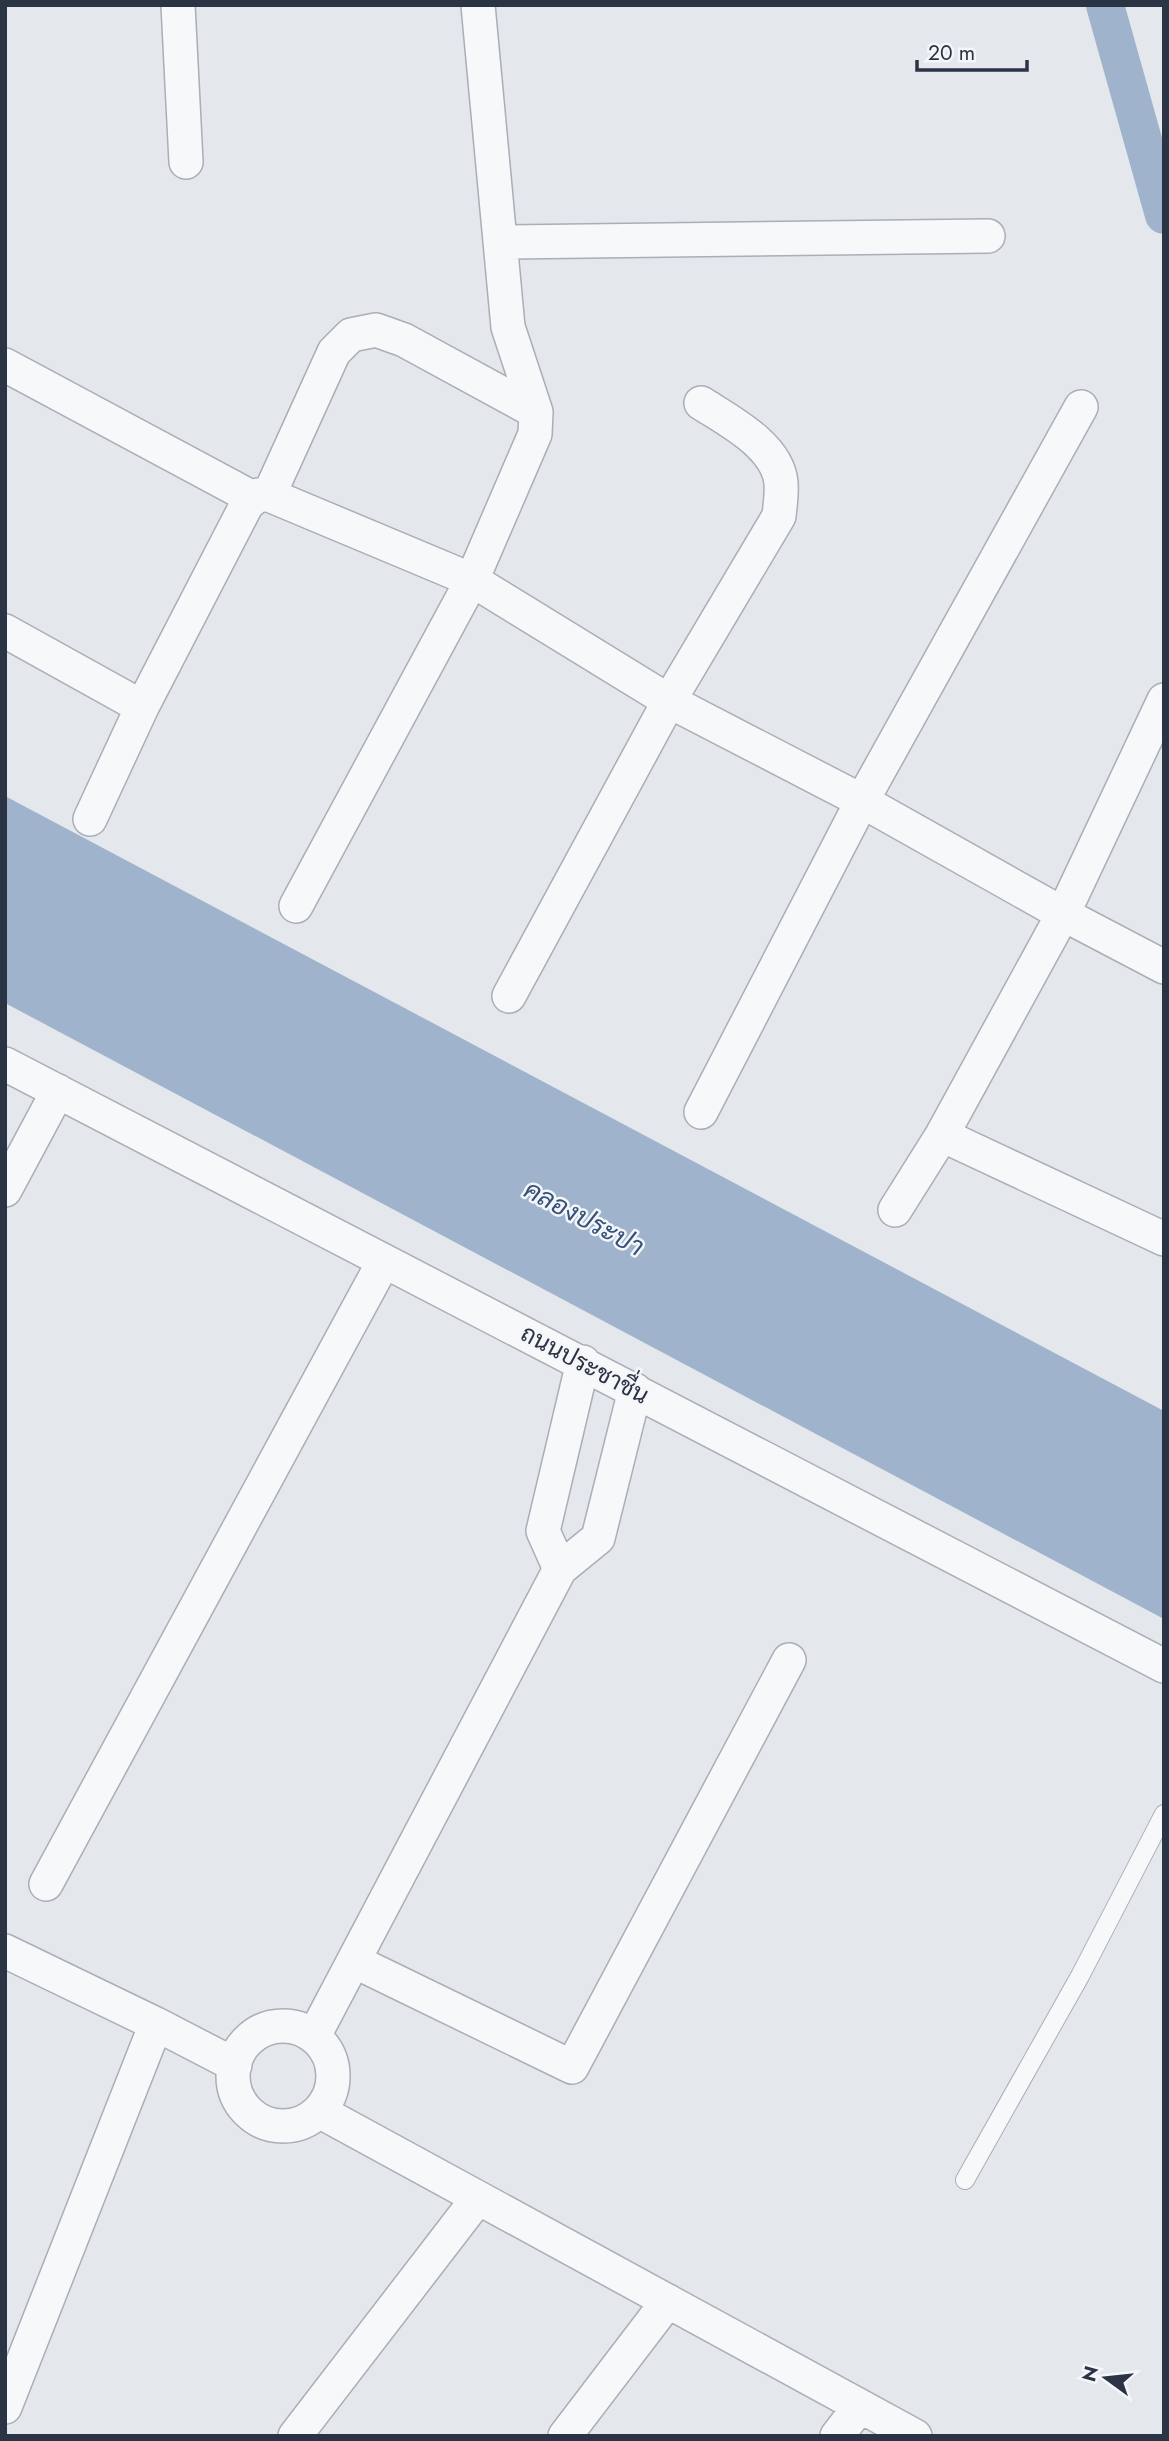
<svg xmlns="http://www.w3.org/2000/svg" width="1169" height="2441" font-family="Jost,Sarabun,sans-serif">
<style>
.water{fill:#9fb4cc}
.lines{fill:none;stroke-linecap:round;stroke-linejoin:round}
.canal{stroke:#9fb4cc;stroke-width:38}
.service-casing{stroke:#a9aeb7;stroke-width:20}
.minor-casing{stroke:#a9aeb7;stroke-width:36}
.service{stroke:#f7f8fa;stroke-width:18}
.minor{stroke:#f7f8fa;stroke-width:33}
.labels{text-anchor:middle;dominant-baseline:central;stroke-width:5;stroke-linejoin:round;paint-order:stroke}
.street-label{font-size:24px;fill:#2b3445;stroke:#f4f6f9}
.water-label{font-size:26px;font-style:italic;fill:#34527a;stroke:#f4f6f9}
</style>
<rect width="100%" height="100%" fill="#e4e7ec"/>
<path class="water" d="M5 796 1164 1411V1619L5 1003Z"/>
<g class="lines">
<path class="canal" d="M1105 5 1164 215"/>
<g class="service-casing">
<path id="service" d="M965 2180 1080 1976 1164 1814"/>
</g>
<g class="minor-casing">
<path id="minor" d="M178 5 186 162
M500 242 988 236
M5 365 253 498
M269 495 472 580 669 701 862 801 1063 914 1164 967
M5 631 142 707
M90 819 142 707 247 504 258 495H269L334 352 351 335 376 330 404 340 536 412
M296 906 472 580 535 434 536 412 508 327 478 5
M509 996 669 701 779 516C780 506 782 493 781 483 778 446 729 421 701 403
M5 1064 1164 1666
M701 1112 862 801 1081 407
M942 1135 1164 1239
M5 1190 58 1091
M895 1210 942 1135 1063 914 1164 700
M583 1362 543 1531 560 1569 598 1538 635 1390
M46 1884 384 1261
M5 1951 156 2024 235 2065
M354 1961 572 2067 789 1660
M233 2076a50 50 0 1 1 100 0a50 50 0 1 1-100 0Z
M314 2036 560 1569
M319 2111 915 2436
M5 2407 156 2024
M295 2436 478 2198
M565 2436 668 2301
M837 2436 860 2406"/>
</g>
<use href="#service" class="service"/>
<use href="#minor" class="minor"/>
</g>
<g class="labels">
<g class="street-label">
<text transform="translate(585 1364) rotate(28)">ถนนประชาชื่น</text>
</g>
<g class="water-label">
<text transform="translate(584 1218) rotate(28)">คลองประปา</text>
</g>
</g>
<rect width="1169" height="2441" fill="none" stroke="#2b3445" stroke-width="14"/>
<g transform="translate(1106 2378) rotate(285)" stroke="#f4f6f9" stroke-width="5" paint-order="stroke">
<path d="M0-5L12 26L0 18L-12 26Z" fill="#2b3445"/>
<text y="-10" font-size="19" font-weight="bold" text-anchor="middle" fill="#2b3445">N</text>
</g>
<path d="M917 60v10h110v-10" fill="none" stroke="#2b3445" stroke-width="3.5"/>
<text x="928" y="60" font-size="21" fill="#2b3445" stroke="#f4f6f9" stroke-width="5" paint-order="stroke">20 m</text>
</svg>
